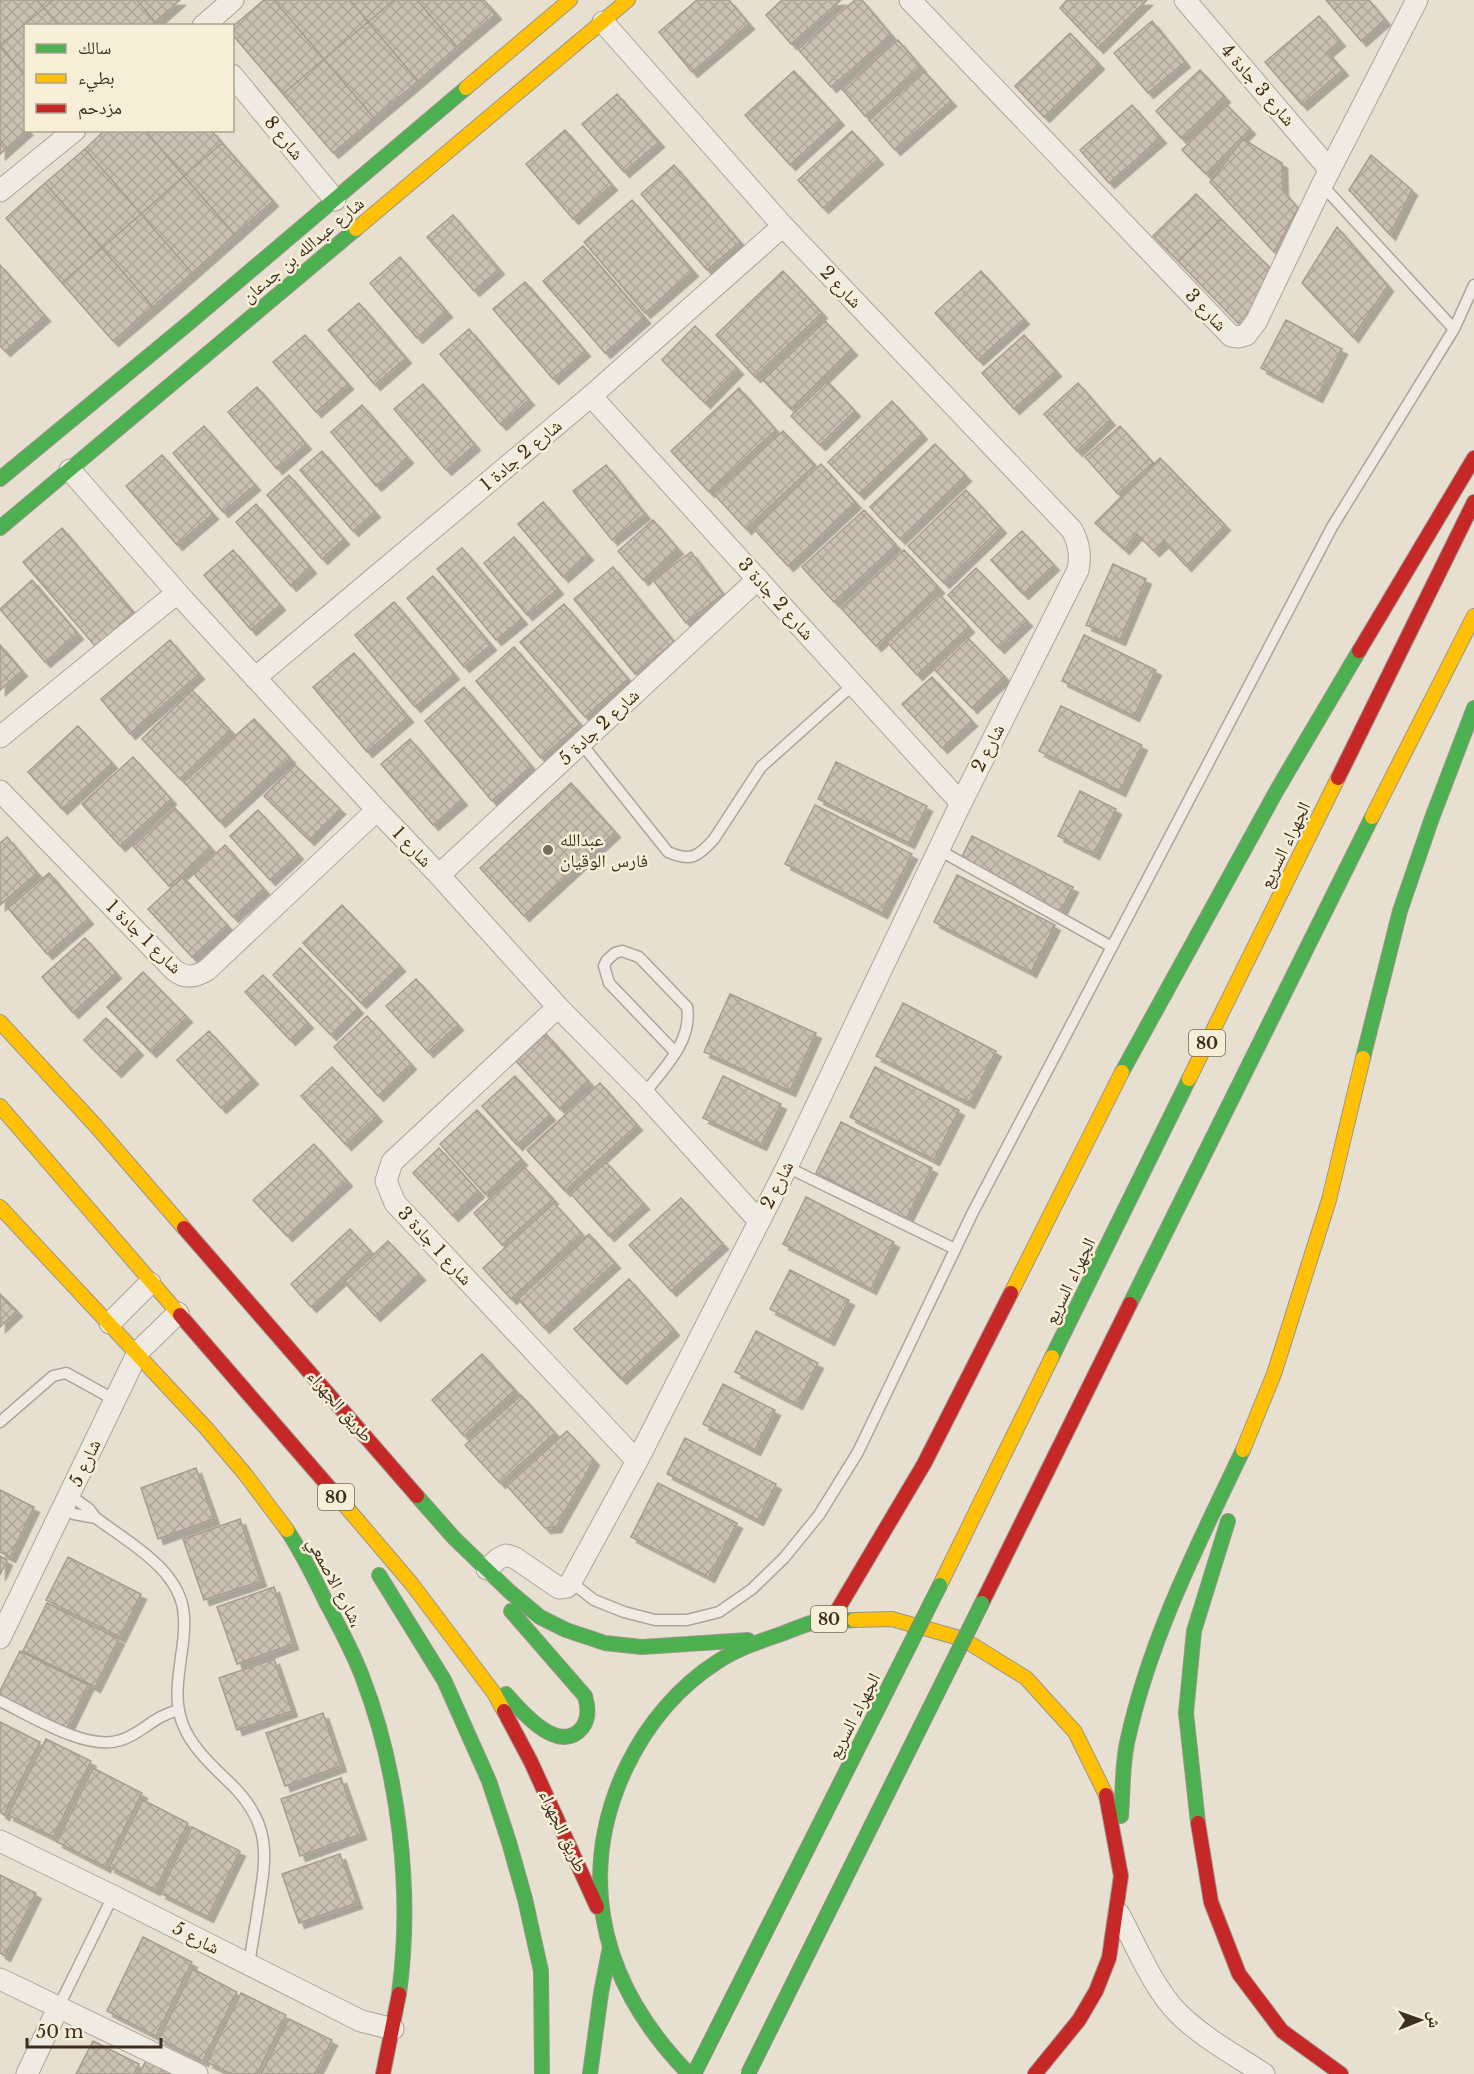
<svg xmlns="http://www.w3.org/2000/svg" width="1474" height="2074" font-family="'Libre Baskerville','Noto Naskh Arabic',serif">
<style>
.building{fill:url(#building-cross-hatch);stroke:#a89c90;stroke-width:1.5;filter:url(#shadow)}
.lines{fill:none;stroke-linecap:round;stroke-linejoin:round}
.lane-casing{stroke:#ada599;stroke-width:13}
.street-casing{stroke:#ada599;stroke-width:23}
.fast-casing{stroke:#9c958a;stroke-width:16}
.slow-casing{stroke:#9c958a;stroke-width:16}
.jam-casing{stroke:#9c958a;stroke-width:16}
.lane{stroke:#efebe3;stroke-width:10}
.street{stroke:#efebe3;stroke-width:21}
.fast{stroke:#4caf50;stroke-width:14}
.slow{stroke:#ffc107;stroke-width:14}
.jam{stroke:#c62828;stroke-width:14}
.fast-bridge-casing{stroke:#928b80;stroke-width:16;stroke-linecap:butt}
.fast-bridge{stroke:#4caf50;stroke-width:14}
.poi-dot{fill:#786c5e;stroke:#f7eed8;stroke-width:2}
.labels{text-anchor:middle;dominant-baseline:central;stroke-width:5;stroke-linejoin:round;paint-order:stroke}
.shield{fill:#f7eed8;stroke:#756857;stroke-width:1.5}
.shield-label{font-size:16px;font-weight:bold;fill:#3d2e20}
.street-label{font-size:18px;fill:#3d2e20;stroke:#f7eed8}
.poi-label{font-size:18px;fill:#3d2e20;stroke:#f7eed8;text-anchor:start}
</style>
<defs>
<pattern id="building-cross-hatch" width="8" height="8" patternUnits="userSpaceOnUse" patternTransform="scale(1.5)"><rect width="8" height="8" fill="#cbbfb2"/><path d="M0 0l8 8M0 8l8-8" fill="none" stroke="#afa499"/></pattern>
<filter id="shadow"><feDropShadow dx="5.5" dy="5.5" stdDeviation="0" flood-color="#0004"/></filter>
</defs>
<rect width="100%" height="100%" fill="#e7e0d1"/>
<path class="building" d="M0 0H37L44 8 0 45Z
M37 0H53L44 8Z
M53 0H137L155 22 150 26H59L44 8Z
M137 0H180L155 22Z
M264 0H274L324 59 283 94 232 34V27Z
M274 0H350L368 22 324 59Z
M350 0H394L368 22Z
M394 0H417L457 47 418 81 368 22Z
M417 0H484L496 14 457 47Z
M697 0H729L749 24 692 72 659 32Z
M782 0H841L791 44 766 15Z
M855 0H862L891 35 831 87 798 49Z
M1067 0H1147L1098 48 1060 8Z
M1326 0H1369L1385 20 1361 41Z
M44 8 59 26H26V77L0 45Z
M1319 16 1340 41 1327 52 1343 70 1302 105 1265 62Z
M1152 21 1185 62 1148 93 1114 53Z
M368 22 418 81 374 118 324 59Z
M1070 33 1099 64 1044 117 1015 86Z
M898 40 921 67 865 116 842 89Z
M0 46 26 77V130H27L7 148 0 140Z
M324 59 374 118 333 153 283 94Z
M1200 70 1225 97 1181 138 1156 111Z
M794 71 839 120 790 165 745 115Z
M924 71 951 101 895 150 869 120Z
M617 94 659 142 624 172 582 124Z
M1132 105 1161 138 1109 183 1080 150Z
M1227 105 1250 129 1206 174 1182 150Z
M105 130H145L184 176 141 214 85 149Z
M145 130H211L222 143 184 176Z
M565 130 612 185 573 219 526 164Z
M852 131 878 159 823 208 798 180Z
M1243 139 1282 163 1283 191 1298 208 1274 252 1210 182Z
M0 140 7 148 0 154Z
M222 143 273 201 235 235 184 176Z
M85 149 141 214 102 248 45 183Z
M1371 155 1412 190 1390 235 1349 190Z
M674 165 740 242 707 270 641 194Z
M184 176 235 235 192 273 141 214Z
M45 183 102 248 62 283 6 218Z
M1196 194 1221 219 1178 261 1153 236Z
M632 200 693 271 645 313 584 242Z
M141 214 192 273 153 307 102 248Z
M453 215 499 269 474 291 427 237Z
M1221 219 1271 269 1246 322 1238 323 1178 261Z
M1337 227 1388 286 1353 337 1302 283Z
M583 246 645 318 605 353 543 281Z
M102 248 153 307 113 341 62 283Z
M400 257 447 312 417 338 370 283Z
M0 265 45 316 5 351 0 346Z
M783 271 822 313 755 377 716 335Z
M981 271 1024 319 978 360 935 313Z
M525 282 585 351 553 379 493 309Z
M359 303 406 358 375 385 328 330Z
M1286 320 1342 349 1317 397 1261 368Z
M825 321 852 350 791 409 763 380Z
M695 326 738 369 705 403 662 360Z
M469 329 529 400 501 425 440 354Z
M305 335 348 384 316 412 273 362Z
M1024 335 1056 371 1014 409 982 373Z
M827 381 855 411 820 445 791 416Z
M1078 383 1110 420 1077 451 1044 414Z
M423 384 475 445 446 470 394 409Z
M257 387 306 444 277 469 228 412Z
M739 388 776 430 709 492 671 451Z
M892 401 922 434 859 494 828 462Z
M362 405 408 458 376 486 331 432Z
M204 426 255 485 223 512 173 453Z
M1120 426 1153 463 1118 494 1085 457Z
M783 431 815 465 746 529 714 494Z
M935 444 966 476 900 539 870 507Z
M322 451 375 512 353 531 300 470Z
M162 455 213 514 177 545 126 486Z
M1160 458 1225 525 1186 566 1164 542 1154 551 1137 534 1124 549 1095 523Z
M821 464 856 503 788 566 753 528Z
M606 465 645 514 612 540 573 491Z
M289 475 344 539 322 559 267 495Z
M966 490 1001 528 944 583 908 546Z
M543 502 588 555 563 577 518 524Z
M256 504 311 568 291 586 236 522Z
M864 510 896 545 834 602 802 567Z
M653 520 678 549 643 580 618 551Z
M62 528 134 613 96 647 23 562Z
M1022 531 1054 565 1023 594 991 560Z
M514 537 558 589 527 615 484 563Z
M462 548 522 619 496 640 437 569Z
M233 550 280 605 251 630 204 575Z
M904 550 939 588 876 646 841 608Z
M691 552 723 594 686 623 653 580Z
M1113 564 1146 579 1120 640 1086 625Z
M613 567 674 642 635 674 574 599Z
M976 568 1027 621 999 648 948 595Z
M433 576 491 645 464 667 407 598Z
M32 580 78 634 45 662 0 609Z
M939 594 969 627 917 675 887 642Z
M394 602 454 674 415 707 355 635Z
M564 604 628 679 585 717 520 642Z
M1084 635 1156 670 1134 716 1062 681Z
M967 637 1005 677 972 708 934 669Z
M170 640 199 674 130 734 101 699Z
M0 645 22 671 0 690Z
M514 647 580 724 541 758 476 681Z
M354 653 408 717 367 752 313 687Z
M932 677 972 721 942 748 902 704Z
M464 687 532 767 492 801 425 721Z
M192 690 230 730 180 779 142 739Z
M1061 706 1142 745 1120 791 1039 751Z
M254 719 290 758 220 822 184 782Z
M78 726 112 763 62 809 28 772Z
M410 739 462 800 433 825 381 764Z
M133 757 171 799 120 846 82 804Z
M836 762 927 806 909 843 818 799Z
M295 765 340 809 309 840 264 796Z
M571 783 615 832 524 916 480 868Z
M1080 791 1116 809 1094 854 1058 836Z
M815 805 912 854 882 913 785 864Z
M175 808 211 848 169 886 133 846Z
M258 810 298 854 270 880 230 836Z
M972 836 1073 887 1060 912 960 861Z
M7 837 37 873 0 905V843Z
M225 845 264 889 233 917 194 874Z
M49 873 88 919 47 954 8 908Z
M957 875 1055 925 1031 972 934 922Z
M183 877 227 925 192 957 148 909Z
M342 905 400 966 361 1003 303 943Z
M85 938 116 973 73 1013 42 977Z
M300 948 358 1008 331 1035 273 975Z
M143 972 187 1017 151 1052 107 1007Z
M263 975 308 1023 290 1040 245 992Z
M416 979 458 1025 428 1052 386 1006Z
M730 994 816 1033 790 1091 704 1052Z
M903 1003 996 1051 969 1103 876 1056Z
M367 1016 411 1064 378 1096 334 1047Z
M106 1018 138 1050 116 1072 84 1040Z
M209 1031 253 1079 221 1108 177 1060Z
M546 1034 589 1082 560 1109 516 1061Z
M332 1067 377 1116 346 1145 301 1096Z
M875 1067 959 1110 934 1160 850 1117Z
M515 1076 550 1115 517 1145 482 1106Z
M723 1076 781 1104 761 1145 703 1118Z
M600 1083 637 1125 565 1191 527 1150Z
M477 1110 522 1160 485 1194 440 1144Z
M841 1122 932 1168 906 1219 816 1173Z
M314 1144 347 1181 287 1236 253 1200Z
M439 1148 479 1192 453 1216 413 1173Z
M606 1162 644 1204 609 1236 571 1194Z
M524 1167 553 1199 502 1245 474 1213Z
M806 1197 894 1242 871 1289 783 1244Z
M681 1198 723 1244 671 1291 629 1245Z
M554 1203 582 1234 511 1299 483 1268Z
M350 1229 371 1252 311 1307 291 1284Z
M589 1234 615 1263 544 1328 518 1299Z
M388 1241 420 1275 375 1316 344 1282Z
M790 1270 849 1300 829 1340 770 1309Z
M629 1279 674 1330 621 1379 574 1329Z
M0 1294 17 1311 0 1327Z
M756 1331 818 1363 797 1404 735 1372Z
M482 1354 515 1390 464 1436 432 1400Z
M723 1384 775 1410 755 1450 703 1424Z
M521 1395 555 1433 500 1483 465 1445Z
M567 1431 594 1460 556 1527 545 1528 507 1486Z
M685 1438 776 1484 758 1520 667 1474Z
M196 1468 214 1519 158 1539 141 1488Z
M658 1483 737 1523 709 1577 631 1537Z
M0 1490 34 1507 10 1557 0 1552Z
M240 1519 261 1581 204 1600 183 1539Z
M0 1556 7 1560 0 1575Z
M68 1557 141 1594 120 1637 46 1600Z
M274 1587 293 1644 237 1664 217 1607Z
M47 1603 119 1639 95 1687 23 1651Z
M20 1651 88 1685 65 1732 0 1699V1691Z
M274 1659 292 1711 237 1730 219 1678Z
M323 1713 341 1766 285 1786 266 1733Z
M0 1722 40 1742 4 1815 0 1812Z
M46 1739 91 1761 53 1837 8 1815Z
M93 1768 142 1793 105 1867 57 1842Z
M341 1778 361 1834 300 1856 281 1799Z
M143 1800 188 1823 155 1890 109 1867Z
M192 1827 240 1851 208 1917 160 1893Z
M340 1854 357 1903 299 1923 282 1874Z
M0 1875 36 1893 5 1956 0 1953Z
M143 1937 192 1962 156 2036 107 2011Z
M193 1969 237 1992 203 2061 159 2039Z
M241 1993 286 2015 257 2074H231L207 2062Z
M289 2019 332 2040 315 2074H261Z
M93 2041 139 2064 134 2074H76Z
M147 2059 178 2074H139Z"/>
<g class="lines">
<g class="lane-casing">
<path id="lane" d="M1322 185 1454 329
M581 743 668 852C691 862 698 857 714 839L761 767 854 684
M939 850 1112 947
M644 1094C663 1069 693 1041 687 1007L639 957 622 951 615 953 607 960 604 966 609 983 675 1052
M787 1167 955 1249
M0 1422 53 1376 66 1373 115 1400
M70 1495 89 1509 96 1518C129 1543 182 1570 184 1617 185 1630 183 1644 181 1657 178 1680 174 1702 183 1725 193 1750 216 1769 235 1788 270 1825 267 1854 259 1902 256 1923 252 1944 249 1965
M63 1508 74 1514 96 1518
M571 1582 594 1600 624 1612 655 1620H687L719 1612 752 1589 784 1558 819 1515 858 1452 973 1212 1332 527 1454 329 1474 285
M0 1701C31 1716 88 1752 121 1740 143 1733 153 1716 179 1710
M58 2008 113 1896"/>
</g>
<g class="street-casing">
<path id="street" d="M910 0 1231 336 1239 337 1246 335 1256 322 1322 185 1417 0
M1185 0 1330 170
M203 26 233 0
M232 75 335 200
M0 191 75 130
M591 396 961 803
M70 470 181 597 377 810 439 875 558 1007 644 1094 759 1221
M255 678 591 396 783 226
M0 737 177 593
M0 791 174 970C185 979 196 977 207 970L377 810
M439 875 758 579
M558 1007 392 1162 386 1181 395 1203 637 1461
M110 1323 150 1283
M487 1569 498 1559 506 1555 515 1558 559 1588 567 1587 571 1582 637 1461 787 1167 961 803 1078 570C1081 554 1079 544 1072 530L783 226 603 22
M0 1638 138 1352 178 1313
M0 1841 113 1896 361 2021 393 2029
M1119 1914C1136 1945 1153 1988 1178 2013 1203 2038 1235 2055 1264 2074
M0 1979 197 2074
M27 2074 58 2008"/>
</g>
<g class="fast-casing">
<path id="fast" d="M0 479 190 322 466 88
M0 528 356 229
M1363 1058 1400 911 1432 818 1474 708
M1122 1072 1277 790 1359 651
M1130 1304 1372 817
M1052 1357 1189 1079
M417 1496 454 1538 510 1592 540 1617 566 1630 605 1643 642 1647 748 1640
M287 1530C302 1553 314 1577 326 1602 339 1626 352 1650 362 1676 399 1772 413 1891 399 1994
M379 1575 444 1680 489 1781 509 1842 525 1899 541 1971 542 2074
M506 1694C521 1711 559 1756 582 1728 589 1719 588 1706 585 1696L511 1611
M1121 1816C1123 1792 1122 1766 1127 1743 1149 1640 1198 1544 1243 1450
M1198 1823 1186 1713 1194 1631 1228 1521
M590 2074 601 1993 610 1947
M689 2074C642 2026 607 1968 601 1899 593 1808 641 1711 717 1662 738 1648 761 1641 784 1633 794 1629 804 1625 814 1622 826 1619 842 1621 854 1620"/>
</g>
<g class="slow-casing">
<path id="slow" d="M466 88 570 0
M356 229 628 0
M1372 817 1474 616
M0 1022 95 1125 184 1228
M1189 1079 1338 778
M0 1106 180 1315
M0 1207 206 1428 245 1474 287 1530
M1011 1293 1122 1072
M1243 1450 1274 1374 1329 1200 1363 1058
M342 1502 411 1583 494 1693 504 1711
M940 1585 1052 1357
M854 1620 892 1619 963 1639 1026 1678 1075 1732 1106 1795"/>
</g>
<g class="jam-casing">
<path id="jam" d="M1359 651 1474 458
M1338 778 1474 502
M184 1228 417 1496
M180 1315 342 1502
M982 1603 1130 1304
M832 1619 924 1464 1011 1293
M504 1711 531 1762 597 1907
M1198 1823 1211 1902 1239 1974 1282 2031 1341 2074
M383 2074 399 1994
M1035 2074 1079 2020 1096 1991 1109 1958 1121 1876 1106 1795"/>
</g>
<use href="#lane" class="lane"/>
<use href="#street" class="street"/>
<use href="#fast" class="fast"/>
<use href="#slow" class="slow"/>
<use href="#jam" class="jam"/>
<g class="fast-bridge-casing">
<path id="fast-bridge" d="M694 2074 940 1585
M748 2074 982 1603"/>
</g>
<use href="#fast-bridge" class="fast-bridge"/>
</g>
<circle class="poi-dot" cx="548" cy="850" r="6"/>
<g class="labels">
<g class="shield">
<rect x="1189" y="1030" width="36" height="26" rx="4.5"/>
<rect x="318" y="1484" width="36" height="26" rx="4.5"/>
<rect x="811" y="1606" width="36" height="26" rx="4.5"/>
</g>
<g class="shield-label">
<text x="1207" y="1043">80</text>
<text x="336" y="1497">80</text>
<text x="829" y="1619">80</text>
</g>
<g class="street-label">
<text transform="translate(1258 85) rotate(49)">شارع 3 جادة 4</text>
<text transform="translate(284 138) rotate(51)">شارع 8</text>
<text transform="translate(303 250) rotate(-40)">شارع عبدالله بن جدعان</text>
<text transform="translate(841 287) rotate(46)">شارع 2</text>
<text transform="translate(1206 310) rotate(46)">شارع 3</text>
<text transform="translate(521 455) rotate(-40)">شارع 2 جادة 1</text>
<text transform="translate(776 599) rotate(48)">شارع 2 جادة 3</text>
<text transform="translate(599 727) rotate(-43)">شارع 2 جادة 5</text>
<text transform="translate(988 748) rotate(-63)">شارع 2</text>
<text transform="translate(1285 845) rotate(-64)">الجهراء السريع</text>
<text transform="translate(412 847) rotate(46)">شارع 1</text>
<text transform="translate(144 937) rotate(44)">شارع 1 جادة 1</text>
<text transform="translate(777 1185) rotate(-63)">شارع 2</text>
<text transform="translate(435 1246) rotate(47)">شارع 1 جادة 3</text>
<text transform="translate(1070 1281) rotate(-64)">الجهراء السريع</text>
<text transform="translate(340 1406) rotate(49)">طريق الجهراء</text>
<text transform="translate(85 1463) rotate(-65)">شارع 5</text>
<text transform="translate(335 1582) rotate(62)">شارع الاصمعي،</text>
<text transform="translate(854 1716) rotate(-63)">الجهراء السريع</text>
<text transform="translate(563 1831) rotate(65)">طريق الجهراء</text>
<text transform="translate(196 1938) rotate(27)">شارع 5</text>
</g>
<g class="poi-label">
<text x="560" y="840">عبدالله<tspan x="560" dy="21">فارس الوقيان</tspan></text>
</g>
</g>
<rect x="24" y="24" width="210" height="108" fill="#f7eed8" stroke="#ada18e" stroke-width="1.5"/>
<rect x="36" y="44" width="30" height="9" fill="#4caf50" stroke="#ada18e" stroke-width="1.5"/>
<text x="78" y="54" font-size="18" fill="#3d2e20">سالك</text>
<rect x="36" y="74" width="30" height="9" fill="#ffc107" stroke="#ada18e" stroke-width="1.5"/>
<text x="78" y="84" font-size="18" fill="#3d2e20">بطيء</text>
<rect x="36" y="104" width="30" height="9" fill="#c62828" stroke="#ada18e" stroke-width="1.5"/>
<text x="78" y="114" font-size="18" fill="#3d2e20">مزدحم</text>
<g transform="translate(1420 2020) rotate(89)" stroke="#f7eed8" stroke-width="4.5" paint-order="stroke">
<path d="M0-4.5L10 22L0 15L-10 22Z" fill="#3d2e20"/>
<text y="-9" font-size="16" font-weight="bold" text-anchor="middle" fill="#3d2e20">ش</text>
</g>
<path d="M27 2038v9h134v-9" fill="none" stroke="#3d2e20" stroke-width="3"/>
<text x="36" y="2038" font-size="18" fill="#3d2e20" stroke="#f7eed8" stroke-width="4.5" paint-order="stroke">50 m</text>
</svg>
